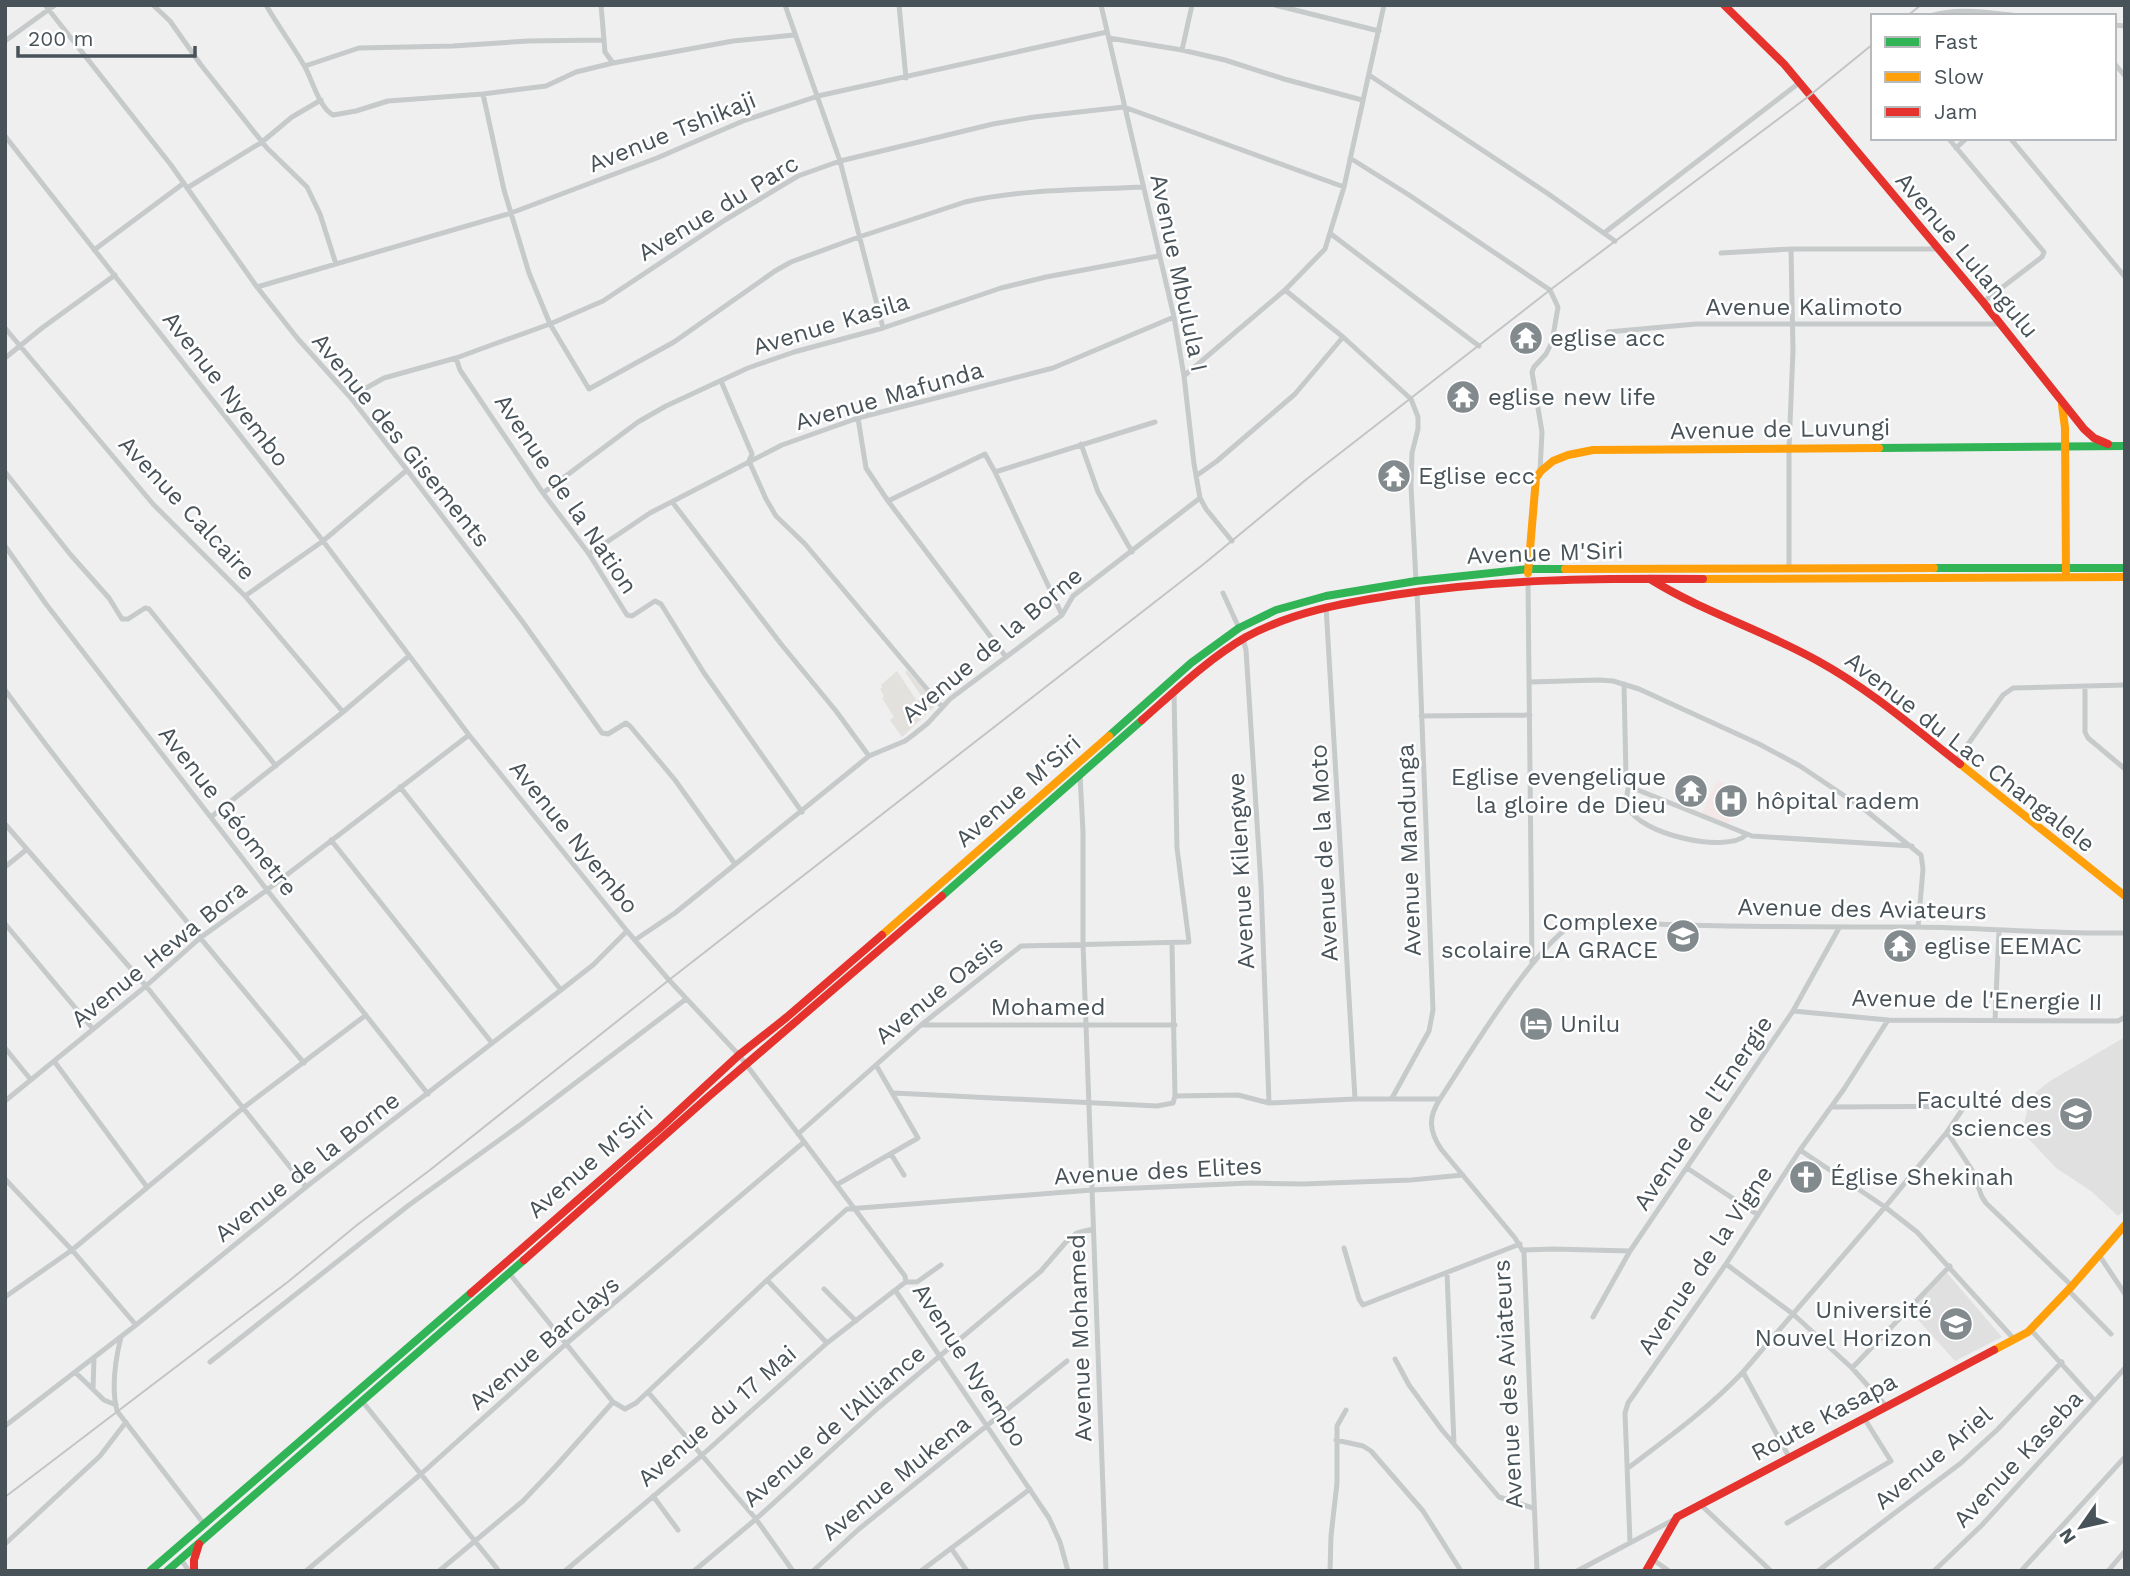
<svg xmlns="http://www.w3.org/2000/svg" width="2130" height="1576" font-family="'Work Sans',sans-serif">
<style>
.commercial{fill:#e3e1dd}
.education{fill:#e1e0e1}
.medical{fill:#f4e7e8}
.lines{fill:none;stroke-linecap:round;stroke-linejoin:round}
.street{stroke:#c7caca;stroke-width:5}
.fast{stroke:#30b455;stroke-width:8}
.slow{stroke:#ff9f0a;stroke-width:8}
.jam{stroke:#e5322d;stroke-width:8}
.rail{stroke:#c3c4c5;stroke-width:2}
.labels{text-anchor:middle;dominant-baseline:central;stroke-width:5;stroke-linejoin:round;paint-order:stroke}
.street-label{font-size:24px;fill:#485359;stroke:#fff}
.poi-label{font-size:24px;fill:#485359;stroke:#fff;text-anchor:start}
</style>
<rect width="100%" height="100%" fill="#efefef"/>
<path class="commercial" d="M907 670 929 695 934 707 902 737 890 720 894 717 882 698 884 696 880 689 882 687 881 685 897 671 917 701 922 697 905 672Z"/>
<path class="education" d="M2125 1037V1209L2118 1216 2091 1191 2056 1168 2022 1132 2031 1096 2050 1081Z
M1947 1273 2002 1337 1955 1361 1910 1311Z"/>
<path class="medical" d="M1717 780 1742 792 1729 824 1702 814Z"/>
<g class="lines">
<path class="street" d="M45 5 171 165 257 287 298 339 350 397 407 470 522 621 602 733 608 734 626 723 630 726 675 780 735 864
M153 5 170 21 201 65 267 148 307 187 320 214 336 264
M266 5C278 26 293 46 305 67 313 82 319 107 333 115L356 111 388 101 483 94 546 86 576 72 613 63 733 41 794 35
M601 5 605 52 613 63
M785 5 840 161 883 328
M899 5 906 78
M1101 5 1174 317 1184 376 1194 464 1200 498 1206 509 1232 541
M1275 5 1379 31
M1930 16C1959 7 1989 13 2019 16
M2114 25 2125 26
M1109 38 1182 50 1225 60 1284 79 1362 100
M5 41 55 5
M1182 50 1192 5
M2114 63 2125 76
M305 66 359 48 453 46 528 41 604 40
M1369 75 1547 193 1615 241
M483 94 504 190 529 273 550 324 589 389 674 342 775 271 791 262 859 237 965 202C1023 189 1083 190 1143 187
M5 136 323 541 469 735 627 931 669 980 739 1055 905 1276 906 1282 903 1284 827 1343 701 1456 565 1571
M1948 138 2044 252 2042 257 1983 302
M2010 138 2125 277
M1956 148 1967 138
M1350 158 1409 195 1550 290 1558 307 1552 342 1546 354 1534 367 1532 372 1542 432 1540 471
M187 188 262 142 292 117 321 100
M1604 233 1799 83
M1331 234 1479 346
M94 250 184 183
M1721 253 1791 249H1938
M257 287 511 213 657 158 743 121 818 96 1107 32
M1285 290 1343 337 1411 399 1418 417V429L1412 453 1411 486 1416 581
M5 328 153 504 245 596 343 712
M1608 332 1696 324H2000
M5 358 42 328 115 275
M456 358 460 370 543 493 589 554 627 615 632 616 655 601 661 604 704 673 802 812
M1184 376 1285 290 1325 249 1344 187 1384 5
M721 381 752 454 749 461 766 499 776 516 805 544 942 707
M350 397 384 378 456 358 497 343 550 324 603 301 725 220 798 176 840 161 993 124 1034 117 1124 107 1344 187
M858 418 866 468 888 501 1006 657
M1081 444 1098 492 1132 552
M5 472 70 554 109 598 122 619H128L145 608 149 609 276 766
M995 472 1155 422
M1196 476 1217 461 1295 394 1343 337
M543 493 638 422 666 406 748 368 794 352 883 328 1001 288 1046 277 1158 256
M888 501 985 454 995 472 1062 615
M673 503 781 644 836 711 869 756
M5 546 46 604 267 890 428 1094
M589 554 650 513 782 445 858 418 1053 368 1174 317
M1789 568V449L1793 350 1791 249
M1528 581 1532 963
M1223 593 1239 628
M245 596 323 541 407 470
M1326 606 1355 1099
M1243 639 1246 650 1261 885 1269 1103
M1529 682 1599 680 1613 681 1639 689 1759 744 1800 766 1864 809 1921 855 1923 869 1918 927
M1624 684 1626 776 1629 785 1633 788 1752 836 1912 846
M2085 686V732L2088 738 2125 769
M5 690C99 818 202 940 304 1063
M1421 716 1530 715
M1956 761 2003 695 2013 688 2125 685
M1080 775 1083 832V943L1106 1571
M1629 785C1627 792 1625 800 1628 807 1639 834 1726 854 1746 835
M400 787 561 990
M211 817 343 712 409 656
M5 824 146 986 306 1187
M331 840 492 1043
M5 867 26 850
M6 925 93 1029
M635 940 675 913 869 756 905 741 913 735 928 723 950 699 1062 615 1073 596 1200 498
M1172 944 1175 1096
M1793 1011 1888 1020 2118 1021 2125 1017
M1995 1020 1999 930
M922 1025H1175
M5 1048 31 1080
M54 1061 147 1187
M894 1093 1157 1106 1173 1103 1175 1096 1238 1095 1269 1103 1355 1099H1440
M1392 1098 1429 1031 1433 1010 1417 591
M5 1101 146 986 200 938 267 890 469 735
M1832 1107 1991 1106
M1947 1132 1972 1170 1982 1197 1986 1203 2072 1286
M798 1134 921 1025 1021 946 1189 942 1177 848 1174 692
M1800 1150 1885 1207 1917 1232 2014 1339
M891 1154 904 1175
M1687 1168 1758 1215
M5 1179 72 1250 136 1325
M838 1184 918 1138 876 1065
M1344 1248 1359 1299 1363 1305 1520 1244
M1523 1250 1553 1249 1630 1251
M2099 1255 2125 1294
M1726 1264 1793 1314 1852 1368 1886 1406
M1447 1273 1454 1444
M767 1280 827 1343
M906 1282H917L941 1265
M824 1289 856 1321
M895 1290 1049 1518 1060 1542 1068 1571
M2068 1290 2111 1334
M5 1297 72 1250 243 1108 366 1015
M1593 1317 1630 1251 1793 1011 1839 928
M2031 1330 2095 1401
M121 1337C115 1361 111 1387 117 1411L204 1524
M1395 1359 1409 1385 1442 1430 1499 1497 1533 1508
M210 1362 409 1205 520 1125 686 999
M1852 1368 1950 1266
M75 1372 104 1400 116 1405
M1743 1372 1789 1457
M93 1388 94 1358
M648 1392 756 1519 793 1571
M362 1401 499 1571
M613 1402 625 1409 636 1403 767 1280 847 1209 1092 1190 1250 1183 1303 1184 1411 1180 1463 1175
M5 1426 136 1325 306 1187 561 990 593 965 627 931
M1336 1440 1363 1446 1371 1451 1423 1511 1461 1571
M1628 1468C1668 1438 1708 1409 1743 1372L1885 1207 1947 1132 1964 1107
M653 1496 678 1530
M1701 1505 1771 1571
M1787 1523 1891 1461 1864 1418
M1630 1542 1625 1413 1628 1403 1726 1264 1800 1150 1844 1089 1888 1020
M5 1544 100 1456 126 1422
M951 1548 967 1571
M180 1558 189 1571
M1652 1559 1669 1571
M306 1571 421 1474 567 1343 804 1142
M439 1571 523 1501 557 1465 613 1402 509 1273
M694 1571 756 1519 878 1408 1041 1271 1066 1242 1077 1233 1093 1229
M813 1571 859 1529 1067 1361
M921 1571 1030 1489
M1330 1571 1331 1536 1337 1483V1426L1346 1410
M1537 1571 1524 1253 1515 1238 1441 1149C1429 1131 1428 1117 1440 1099 1464 1063 1544 928 1582 921 1694 927 1806 927 1917 927 1987 928 2055 934 2125 933
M1577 1571 1675 1519
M1818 1571 1961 1463 1997 1430 2062 1362
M1934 1571 1982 1525 2125 1368
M2021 1571 2125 1457
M2108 1571 2125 1551"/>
<path class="fast" d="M1879 448 2125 446
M1934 568H2125
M1109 736 1191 663 1239 628 1276 610 1326 596 1416 581 1528 569H1565
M942 896 1142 720
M150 1571 471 1293
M167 1571 524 1260"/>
<path class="slow" d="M2062 405 2065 428 2066 574
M1565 569 1934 568
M1528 573 1536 478 1541 471 1553 461 1568 455 1593 450 1879 448
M1703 579 2125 577
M1960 764 2125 896
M882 935 1109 736
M1994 1350 2028 1332 2072 1286 2125 1225"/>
<path class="jam" d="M1724 5 1784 64 1983 302 2084 429 2094 438 2108 444
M1650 579C1703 612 1763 630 1818 661 1869 689 1914 728 1960 764
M1142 720C1175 691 1208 659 1246 637 1292 612 1343 603 1394 595 1497 579 1599 578 1703 579
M524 1260 708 1097 942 896
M471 1293 660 1128 739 1055 787 1017 882 935
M194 1571V1560L199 1544
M1646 1571 1677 1517 1994 1350"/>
<path class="rail" d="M1907 16 1921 5
M5 1497 289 1281 357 1225 430 1170 669 980 1205 563 1308 478 1550 290 1809 96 1873 44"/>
</g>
<defs>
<g id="temple-disc" transform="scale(1.75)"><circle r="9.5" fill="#828a8e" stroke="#fff"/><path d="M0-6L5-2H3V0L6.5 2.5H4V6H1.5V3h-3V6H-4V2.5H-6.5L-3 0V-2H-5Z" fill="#fff"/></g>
<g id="hospital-disc" transform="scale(1.75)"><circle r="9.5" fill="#828a8e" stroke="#fff"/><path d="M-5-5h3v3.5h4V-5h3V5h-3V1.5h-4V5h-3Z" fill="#fff"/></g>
<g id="school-disc" transform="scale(1.75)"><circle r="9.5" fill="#828a8e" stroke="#fff"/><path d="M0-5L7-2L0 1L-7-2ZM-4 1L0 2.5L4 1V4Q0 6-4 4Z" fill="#fff"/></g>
<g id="hotel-disc" transform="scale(1.75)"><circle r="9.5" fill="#828a8e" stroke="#fff"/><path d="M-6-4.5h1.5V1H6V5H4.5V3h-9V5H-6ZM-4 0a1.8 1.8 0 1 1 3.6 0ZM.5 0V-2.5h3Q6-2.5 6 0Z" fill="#fff"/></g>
<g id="university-disc" transform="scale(1.75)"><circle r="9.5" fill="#828a8e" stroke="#fff"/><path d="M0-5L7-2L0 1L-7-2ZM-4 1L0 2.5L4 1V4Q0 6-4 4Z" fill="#fff"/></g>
<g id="church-disc" transform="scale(1.75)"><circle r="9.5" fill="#828a8e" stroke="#fff"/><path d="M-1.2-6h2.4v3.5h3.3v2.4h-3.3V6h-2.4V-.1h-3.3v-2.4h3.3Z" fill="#fff"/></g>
</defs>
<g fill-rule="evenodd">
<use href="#temple-disc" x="1526" y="338"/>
<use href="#temple-disc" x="1463" y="397"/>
<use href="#temple-disc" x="1394" y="476"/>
<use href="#temple-disc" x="1691" y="791"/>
<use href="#hospital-disc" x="1731" y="801"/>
<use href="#school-disc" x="1683" y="936"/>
<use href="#temple-disc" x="1900" y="946"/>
<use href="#hotel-disc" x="1536" y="1024"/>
<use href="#university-disc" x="2076" y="1114"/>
<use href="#church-disc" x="1806" y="1177"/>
<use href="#university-disc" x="1956" y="1324"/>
</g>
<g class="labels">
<g class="street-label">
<text transform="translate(672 132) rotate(-22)">Avenue Tshikaji</text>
<text transform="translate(718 208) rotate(-31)">Avenue du Parc</text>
<text transform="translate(1967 255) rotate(50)">Avenue Lulangulu</text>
<text transform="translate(1179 273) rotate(78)">Avenue Mbulula I</text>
<text x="1804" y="307">Avenue Kalimoto</text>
<text transform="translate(831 324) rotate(-17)">Avenue Kasila</text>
<text transform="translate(226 389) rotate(52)">Avenue Nyembo</text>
<text transform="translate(889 396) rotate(-16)">Avenue Mafunda</text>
<text transform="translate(1780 429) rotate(-1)">Avenue de Luvungi</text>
<text transform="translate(401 440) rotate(51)">Avenue des Gisements</text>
<text transform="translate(566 494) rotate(56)">Avenue de la Nation</text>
<text transform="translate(187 508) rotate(47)">Avenue Calcaire</text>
<text transform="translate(1545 553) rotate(-2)">Avenue M'Siri</text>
<text transform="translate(992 645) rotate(-40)">Avenue de la Borne</text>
<text transform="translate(1970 752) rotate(38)">Avenue du Lac Changalele</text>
<text transform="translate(1018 791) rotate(-41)">Avenue M'Siri</text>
<text transform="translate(228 811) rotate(52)">Avenue Géometre</text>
<text transform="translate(574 837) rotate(51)">Avenue Nyembo</text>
<text transform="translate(1409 850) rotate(-92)">Avenue Mandunga</text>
<text transform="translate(1324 853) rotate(-93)">Avenue de la Moto</text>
<text transform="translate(1241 871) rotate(-93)">Avenue Kilengwe</text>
<text transform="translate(1862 909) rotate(1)">Avenue des Aviateurs</text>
<text transform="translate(159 954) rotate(-39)">Avenue Hewa Bora</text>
<text transform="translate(939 990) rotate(-39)">Avenue Oasis</text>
<text transform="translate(1977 1000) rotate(1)">Avenue de l'Energie II</text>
<text x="1048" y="1007">Mohamed</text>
<text transform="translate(1703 1113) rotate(-56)">Avenue de l'Energie</text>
<text transform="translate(590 1162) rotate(-41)">Avenue M'Siri</text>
<text transform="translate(307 1167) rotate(-38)">Avenue de la Borne</text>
<text transform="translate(1158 1171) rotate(-3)">Avenue des Elites</text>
<text transform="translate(1705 1260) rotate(-56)">Avenue de la Vigne</text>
<text transform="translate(1080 1338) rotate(-92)">Avenue Mohamed</text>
<text transform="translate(544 1343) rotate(-41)">Avenue Barclays</text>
<text transform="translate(970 1365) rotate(57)">Avenue Nyembo</text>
<text transform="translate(1508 1384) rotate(-93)">Avenue des Aviateurs</text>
<text transform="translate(717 1416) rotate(-41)">Avenue du 17 Mai</text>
<text transform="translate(1824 1417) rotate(-28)">Route Kasapa</text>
<text transform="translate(834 1426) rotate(-41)">Avenue de l'Alliance</text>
<text transform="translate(1933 1458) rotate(-40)">Avenue Ariel</text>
<text transform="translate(2018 1459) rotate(-47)">Avenue Kaseba</text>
<text transform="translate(896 1478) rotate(-39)">Avenue Mukena</text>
</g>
<g class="poi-label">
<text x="1550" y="338">eglise acc</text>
<text x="1488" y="397">eglise new life</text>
<text x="1418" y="476">Eglise ecc</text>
<text x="1666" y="777" text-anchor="end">Eglise evengelique<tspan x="1666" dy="28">la gloire de Dieu</tspan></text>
<text x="1756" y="801">hôpital radem</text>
<text x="1658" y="922" text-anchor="end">Complexe<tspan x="1658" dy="28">scolaire LA GRACE</tspan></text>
<text x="1924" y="946">eglise EEMAC</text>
<text x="1560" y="1024">Unilu</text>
<text x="2052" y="1100" text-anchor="end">Faculté des<tspan x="2052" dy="28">sciences</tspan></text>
<text x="1830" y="1177">Église Shekinah</text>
<text x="1932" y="1310" text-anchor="end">Université<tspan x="1932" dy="28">Nouvel Horizon</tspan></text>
</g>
</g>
<rect width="2130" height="1576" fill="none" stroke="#485359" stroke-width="14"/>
<rect x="1871" y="14" width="245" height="126" fill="#ffffff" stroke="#b6babd" stroke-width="2"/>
<rect x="1885" y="37" width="35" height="10" fill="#30b455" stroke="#b6babd" stroke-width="2"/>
<text x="1934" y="49" font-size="21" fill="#485359">Fast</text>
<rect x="1885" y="72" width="35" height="10" fill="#ff9f0a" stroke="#b6babd" stroke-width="2"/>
<text x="1934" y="84" font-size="21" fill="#485359">Slow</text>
<rect x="1885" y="107" width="35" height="10" fill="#e5322d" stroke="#b6babd" stroke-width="2"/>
<text x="1934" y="119" font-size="21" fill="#485359">Jam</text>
<g transform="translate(2081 1527) rotate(236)" stroke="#ffffff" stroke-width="5" paint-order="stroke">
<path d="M0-5L12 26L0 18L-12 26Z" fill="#485359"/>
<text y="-10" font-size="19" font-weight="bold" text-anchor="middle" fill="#485359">N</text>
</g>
<path d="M18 46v10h177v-10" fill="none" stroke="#485359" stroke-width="3.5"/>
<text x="28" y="46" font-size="21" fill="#485359" stroke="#ffffff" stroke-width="5" paint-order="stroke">200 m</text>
</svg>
